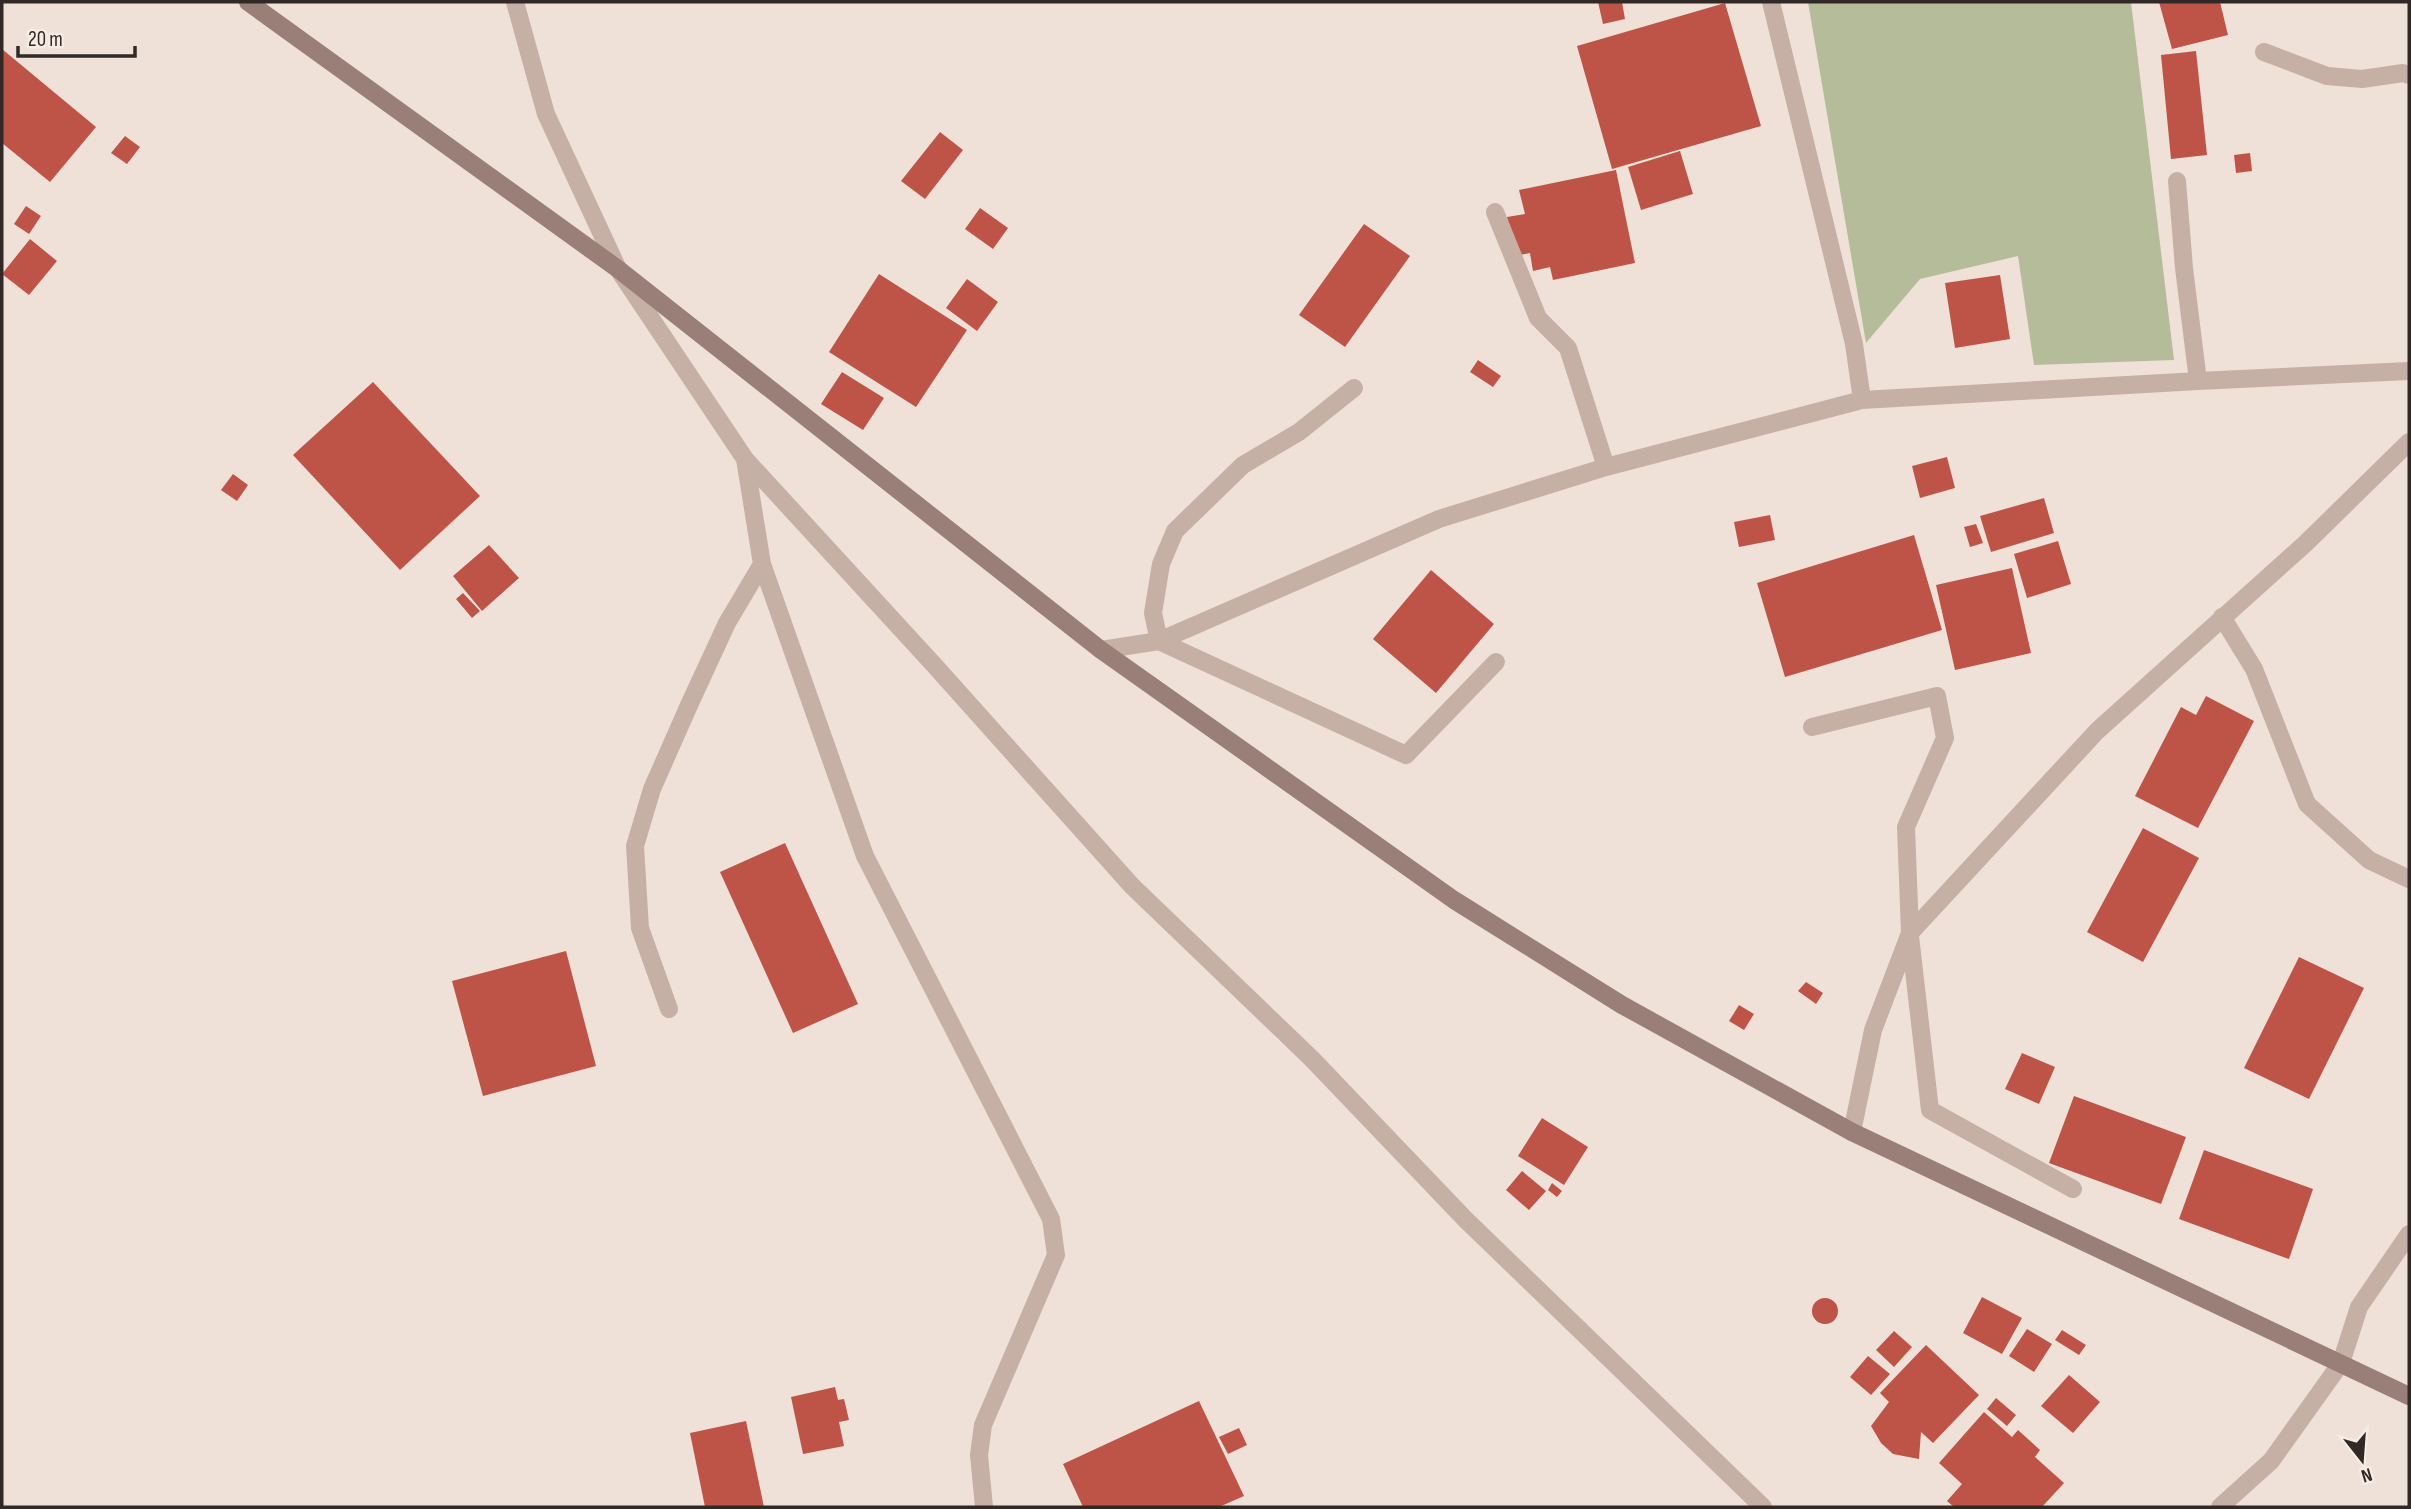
<svg xmlns="http://www.w3.org/2000/svg" width="2411" height="1509" font-family="'Sofia Sans Condensed',sans-serif">
<style>
.green{fill:#b5bc99}
.building{fill:#be5447}
.lines{fill:none;stroke-linecap:round;stroke-linejoin:round}
.lane{stroke:#c6b0a5;stroke-width:18}
.street{stroke:#c6b0a5;stroke-width:18}
.secondary{stroke:#997f77;stroke-width:18}
</style>
<rect width="100%" height="100%" fill="#efe1d8"/>
<path class="green" d="M1808 2H2131L2174 360 2034 365 2018 256 1920 279 1866 343Z"/>
<path class="building" d="M1598 2H1622L1625 19 1603 24Z
M2159 2H2220L2228 35 2172 49Z
M1725 3 1761 126 1612 169 1577 46Z
M2 49 96 127 50 182 2 143Z
M2196 51 2207 155 2171 159 2161 55Z
M940 132 963 150 925 199 901 181Z
M125 136 140 147 127 164 111 153Z
M1680 151 1693 194 1641 210 1628 167Z
M2250 153 2252 171 2236 173 2234 155Z
M1616 170 1635 263 1553 280 1550 267 1533 271 1530 253 1515 256 1507 217 1525 214 1519 190Z
M26 206 41 216 29 234 14 224Z
M980 208 1008 228 993 249 965 229Z
M1364 224 1410 256 1345 347 1299 315Z
M30 239 57 261 29 295 2 274Z
M879 274 967 330 916 407 829 352Z
M2000 275 2010 339 1955 348 1945 283Z
M967 279 998 302 977 331 946 308Z
M1478 360 1501 376 1493 387 1470 372Z
M842 372 884 398 863 430 821 404Z
M373 382 480 496 400 570 293 455Z
M1947 457 1955 488 1920 498 1912 466Z
M233 474 248 485 237 501 221 490Z
M2044 498 2054 533 1991 552 1980 516Z
M1770 515 1775 540 1739 547 1734 522Z
M1976 524 1983 543 1970 547 1964 527Z
M1914 535 1942 630 1785 677 1757 583Z
M2058 541 2071 584 2027 598 2014 554Z
M489 545 519 578 482 611 453 576Z
M2012 568 2031 653 1955 670 1936 585Z
M1431 570 1494 624 1436 693 1373 639Z
M463 593 480 611 472 618 456 599Z
M2206 696 2254 721 2198 828 2135 796 2181 707 2196 715Z
M2143 828 2199 858 2143 962 2087 932Z
M785 843 858 1004 793 1033 720 872Z
M566 951 596 1066 483 1096 452 981Z
M2299 957 2364 988 2309 1099 2244 1068Z
M1806 982 1823 993 1816 1004 1798 991Z
M1739 1005 1754 1014 1744 1030 1729 1021Z
M2022 1053 2055 1067 2039 1104 2005 1089Z
M2074 1096 2186 1137 2161 1204 2049 1163Z
M1542 1118 1588 1147 1564 1185 1518 1156Z
M2204 1150 2313 1189 2289 1259 2179 1219Z
M1522 1171 1546 1191 1529 1210 1506 1190Z
M1552 1183 1562 1191 1557 1197 1548 1190Z
M1982 1297 2022 1318 2002 1354 1963 1333Z
M1812 1311a13 13 0 1 1 26 0a13 13 0 1 1-26 0Z
M2027 1329 2052 1344 2034 1372 2009 1356Z
M2062 1330 2086 1345 2079 1355 2055 1340Z
M1894 1331 1912 1347 1894 1367 1876 1350Z
M1926 1345 1979 1395 1933 1443 1921 1432 1919 1459 1893 1454 1881 1443 1871 1426 1889 1402 1880 1393Z
M1868 1356 1890 1374 1871 1395 1850 1377Z
M2069 1375 2100 1402 2073 1433 2041 1406Z
M835 1387 838 1400 844 1399 849 1420 839 1422 844 1446 803 1454 791 1397Z
M1996 1398 2016 1415 2007 1426 1987 1409Z
M1199 1401 1244 1496 1219 1507H1083L1063 1464Z
M1984 1412 2012 1437 2018 1430 2040 1450 2035 1457 2064 1483 2042 1507H1954L1947 1501 1962 1484 1939 1463Z
M746 1421 764 1507H705L690 1433Z
M1239 1428 1247 1445 1228 1454 1219 1437Z"/>
<g class="lines">
<path class="lane" d="M1812 727 1937 696 1945 738 1906 827 1910 933"/>
<path class="street" d="M515 2 546 114 618 269 745 459 935 666 1132 886 1312 1059 1465 1219 1763 1507
M1771 2 1854 344 1862 400
M2264 52 2327 76 2362 79 2403 73 2409 75
M2177 181 2184 268 2198 381
M1495 212 1538 318 1568 348 1606 467
M1354 388 1299 432 1243 465 1175 531 1161 564 1153 613 1159 641 1406 755 1496 662
M745 459 762 564 865 856 1051 1219 1056 1255 983 1425 979 1455 984 1507
M2222 617 2254 669 2307 804 2369 860 2409 879
M1101 650 1159 641 1439 519 1606 467 1862 400 2198 381 2409 371
M1910 936 1930 1110 2073 1189
M669 1009 640 928 635 846 652 789 690 703 727 623 762 564
M1852 1132 1873 1030 1910 933 2097 731 2306 543 2409 442
M2220 1507 2271 1461 2341 1363 2359 1307 2409 1234"/>
<path class="secondary" d="M248 2 618 269 1101 650 1454 900 1622 1005 1852 1132 2409 1396"/>
</g>
<rect width="2411" height="1509" fill="none" stroke="#322826" stroke-width="7"/>
<g transform="translate(2362 1460) rotate(163)" stroke="#f7ece3" stroke-width="5" paint-order="stroke">
<path d="M0-5L12 26L0 18L-12 26Z" fill="#322826"/>
<text y="-10" font-size="19" font-weight="bold" text-anchor="middle" fill="#322826">N</text>
</g>
<path d="M18 46v10h117v-10" fill="none" stroke="#322826" stroke-width="3.5"/>
<text x="28" y="46" font-size="21" fill="#322826" stroke="#f7ece3" stroke-width="5" paint-order="stroke">20 m</text>
</svg>
